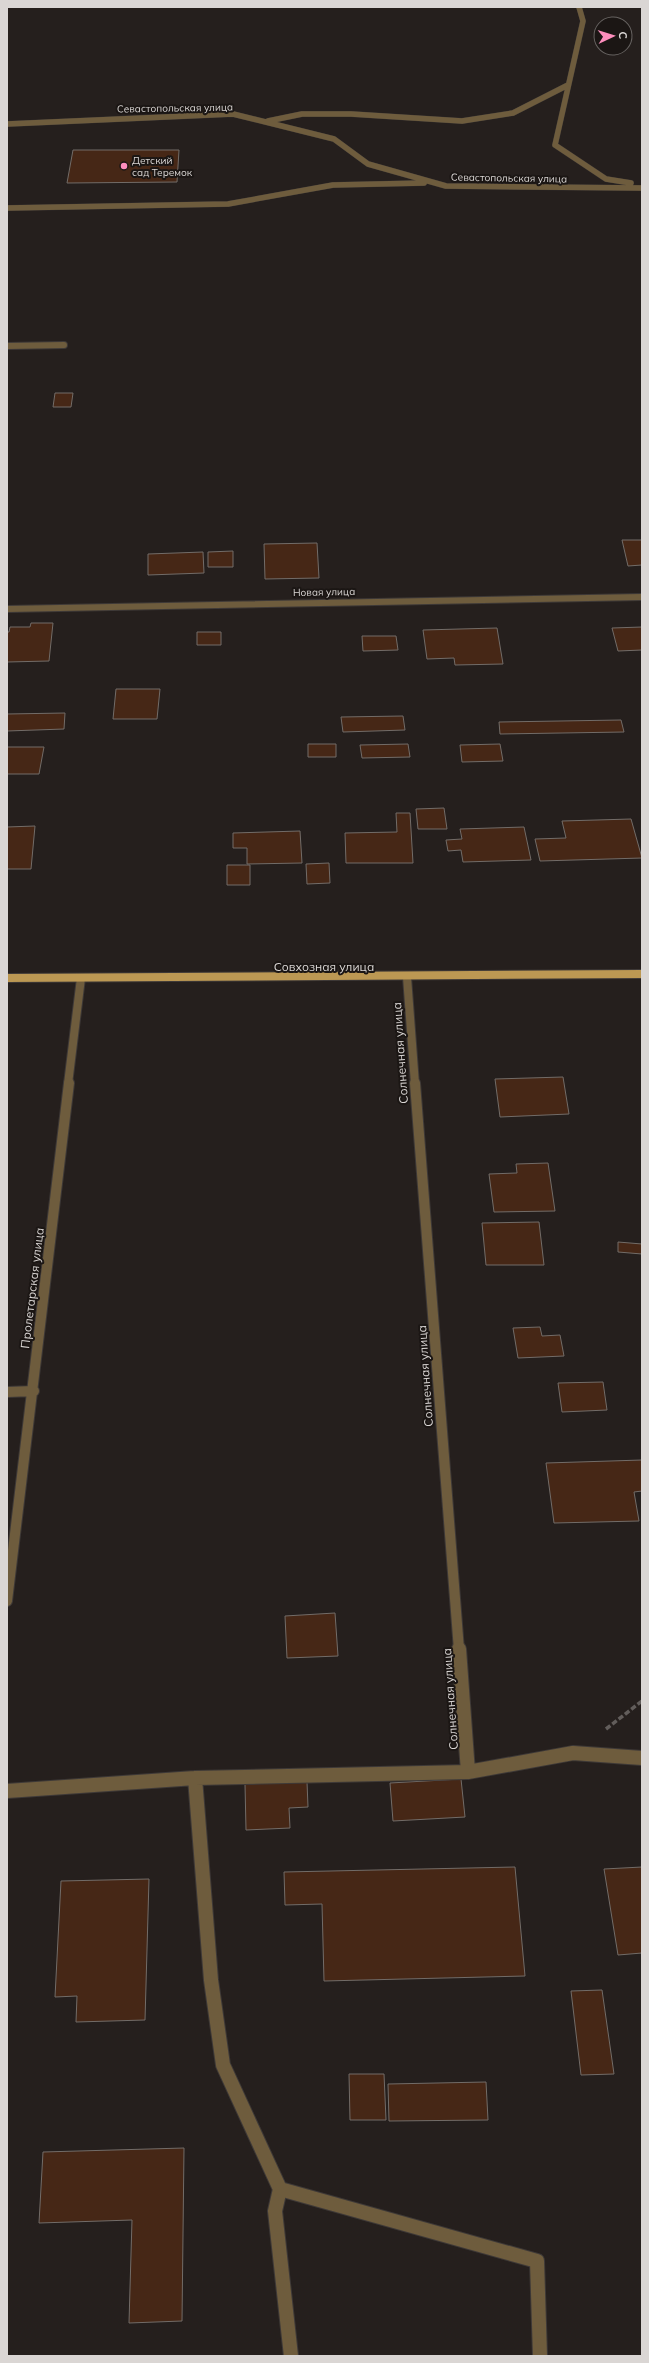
<svg xmlns="http://www.w3.org/2000/svg" width="649" height="2363" font-family="Mulish,sans-serif">
<style>
.building{fill:#462716;stroke:#726c68}
.lines{fill:none;stroke-linecap:round;stroke-linejoin:round}
.minor-far4-casing{stroke:#3e3937;stroke-width:6}
.minor-far3-casing{stroke:#3e3937;stroke-width:8}
.minor-far2-casing{stroke:#3e3937;stroke-width:10}
.minor-far1-casing{stroke:#3e3937;stroke-width:12}
.minor-casing{stroke:#3e3937;stroke-width:16}
.major-casing{stroke:#3e3937;stroke-width:10}
.path{stroke:#625d5b;stroke-width:3.5;stroke-dasharray:5.5 2.5;stroke-linecap:butt}
.minor-far4{stroke:#6e5c3d;stroke-width:5.5}
.minor-far3{stroke:#6e5c3d;stroke-width:6}
.minor-far2{stroke:#6e5c3d;stroke-width:8}
.minor-far1{stroke:#6e5c3d;stroke-width:10}
.minor{stroke:#6e5c3d;stroke-width:14}
.major{stroke:#bc9853;stroke-width:8}
.poi-dot{fill:#fe8ebd;stroke:#1b1614;stroke-width:1.5}
.labels{text-anchor:middle;dominant-baseline:central;stroke-width:4;stroke-linejoin:round;paint-order:stroke}
.far-street-label{font-size:10px;fill:#dad6d4;stroke:#1b1614}
.far-poi-label{font-size:10px;fill:#dad6d4;stroke:#1b1614;text-anchor:start}
.street-label{font-size:12px;fill:#dad6d4;stroke:#1b1614}
</style>
<rect width="100%" height="100%" fill="#251f1d"/>
<path class="building" d="M73 150H179L177 182 67 183Z
M55 393H73L71 407H53Z
M622 540H642V565L628 566Z
M317 543 319 578 265 579 264 544Z
M233 551V567H208V552Z
M203 552 204 573 148 575V554Z
M31 623H53L49 661 7 662V632H9L10 627H30Z
M642 627V650L618 651 612 628Z
M497 628 503 664 455 665 454 658 427 659 423 630Z
M197 632H221V645H197Z
M362 636H396L398 650 363 651Z
M116 689H160L157 719H113Z
M65 713 64 729 7 731V714Z
M403 716 405 730 343 732 341 717Z
M621 720 624 732 500 734 499 722Z
M308 744H336V757H308Z
M408 744 410 757 362 758 360 745Z
M500 744 503 761 462 762 460 745Z
M7 747H44L39 774H7Z
M444 808 447 829H418L416 809Z
M396 813H410L413 863H346L345 833 397 832Z
M631 819 642 858 540 861 535 839 566 838 562 821Z
M35 826 31 869H7V827Z
M524 827 531 860 463 862 461 850 448 851 446 840 462 839 460 829Z
M300 831 302 863 247 864V848H233V833Z
M329 863 330 883 307 884 306 864Z
M227 865H250V885H227Z
M563 1077 569 1114 500 1117 495 1079Z
M548 1163 555 1211 494 1212 489 1174 517 1173 516 1164Z
M539 1222 544 1265H486L482 1223Z
M618 1242 642 1244V1254L618 1252Z
M540 1327 542 1336 560 1335 564 1356 518 1358 513 1328Z
M603 1382 607 1410 562 1412 558 1383Z
M642 1460V1491L634 1492 639 1521 554 1523 546 1463Z
M335 1613 338 1656 287 1658 285 1616Z
M461 1779 465 1817 393 1821 390 1783Z
M307 1782 308 1807 289 1808 290 1828 246 1830 245 1784Z
M515 1867 525 1976 324 1981 322 1904 285 1905 284 1872Z
M642 1867V1953L618 1955 604 1869Z
M149 1879 145 2020 76 2022 77 1996 55 1997 61 1881Z
M602 1990 614 2074 581 2075 571 1991Z
M349 2074H384L386 2120H350Z
M486 2082 488 2120 389 2121 388 2084Z
M184 2148 182 2321 129 2323 132 2220 39 2223 43 2152Z"/>
<g class="lines">
<g class="minor-far4-casing">
<path id="minor-far4" d="M579 7 583 21 555 145 606 179 631 183
M268 121 302 114H351L462 121 513 113 568 85
M7 124 233 114 334 139 368 164 446 186 642 188
M7 208 228 204 333 185 424 183"/>
</g>
<g class="minor-far3-casing">
<path id="minor-far3" d="M7 346 64 345
M7 609 642 597"/>
</g>
<g class="minor-far2-casing">
<path id="minor-far2" d="M407 977 415 1084
M68 1084 81 978"/>
</g>
<g class="minor-far1-casing">
<path id="minor-far1" d="M415 1083 459 1650
M7 1392 34 1391
M7 1601 69 1083"/>
</g>
<g class="minor-casing">
<path id="minor" d="M459 1649 468 1772
M195 1778 211 1980 223 2065 280 2189 275 2211 291 2356
M7 1791 195 1778 468 1772 573 1753 642 1758
M280 2189 537 2261 540 2356"/>
</g>
<g class="major-casing">
<path id="major" d="M7 978 642 974"/>
</g>
<path class="path" d="M606 1729 642 1701"/>
<use href="#minor-far4" class="minor-far4"/>
<use href="#minor-far3" class="minor-far3"/>
<use href="#minor-far2" class="minor-far2"/>
<use href="#minor-far1" class="minor-far1"/>
<use href="#minor" class="minor"/>
<use href="#major" class="major"/>
</g>
<circle class="poi-dot" cx="124" cy="166" r="4"/>
<g class="labels">
<g class="far-street-label">
<text transform="translate(175 108) rotate(-1)">Севастопольская улица</text>
<text transform="translate(509 178) rotate(1)">Севастопольская улица</text>
<text transform="translate(324 592) rotate(-1)">Новая улица</text>
</g>
<g class="far-poi-label">
<text x="132" y="160">Детский<tspan x="132" dy="12">сад Теремок</tspan></text>
</g>
<g class="street-label">
<text x="324" y="966">Совхозная улица</text>
<text transform="translate(400 1053) rotate(-94)">Солнечная улица</text>
<text transform="translate(32 1288) rotate(-83)">Пролетарская улица</text>
<text transform="translate(425 1376) rotate(-94)">Солнечная улица</text>
<text transform="translate(450 1699) rotate(-94)">Солнечная улица</text>
</g>
</g>
<rect width="649" height="2363" fill="none" stroke="#dad6d4" stroke-width="16"/>
<g transform="translate(613 36) rotate(86)"><circle r="19" fill="#1b1614" stroke="#676361"/>
<path d="M0-3L7 15L0 10L-7 15Z" fill="#fe8ebd"/>
<text y="-6" font-size="11" font-weight="bold" text-anchor="middle" fill="#dad6d4">С</text>
</g>
</svg>
